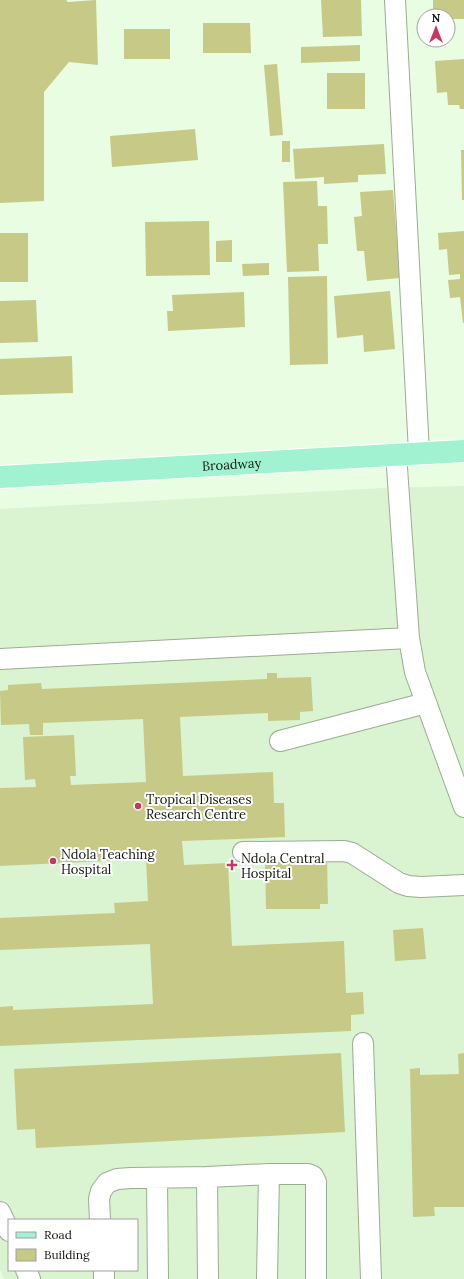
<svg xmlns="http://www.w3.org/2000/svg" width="464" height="1279" font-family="Lora,serif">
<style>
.built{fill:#daf3d0;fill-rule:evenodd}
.building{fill:#c6ca86}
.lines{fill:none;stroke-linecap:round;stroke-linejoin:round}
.minor-casing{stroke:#9aad92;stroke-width:22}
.major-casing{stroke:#fff;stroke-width:24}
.minor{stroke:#fff;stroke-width:20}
.major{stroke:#a1f2d0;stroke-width:22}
.poi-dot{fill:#c63762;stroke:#fff;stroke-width:1.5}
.labels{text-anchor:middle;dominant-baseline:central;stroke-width:4;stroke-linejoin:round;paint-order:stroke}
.street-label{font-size:13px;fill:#10170d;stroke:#fff}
.poi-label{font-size:13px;fill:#10170d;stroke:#fff;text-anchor:start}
</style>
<rect width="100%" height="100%" fill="#e8fde1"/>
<path class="built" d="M464 486V1279H4L0 1270V509L384 488ZM9 1220H137V1270H9Z"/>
<path class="building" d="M0 0H66L68 2 96 0 98 65 69 62 44 92V201L0 203Z
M321 0H361L362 36 323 37Z
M433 0H464V19H448V16H442V9L433 10Z
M203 23H250L251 53H203Z
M124 29H170V59H124Z
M360 45V61L301 63V47Z
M464 59V109H460L459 105H448L447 92 437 93 435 61Z
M277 64 283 135 270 136 264 65Z
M327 73H365V109H327Z
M195 129 198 160 112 167 110 136Z
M282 141H290V162H282Z
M384 144 386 174 358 175V182L324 184V177L295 179 293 149Z
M461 150H464V200H462Z
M317 181 318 206H327L328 244H318L319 271 287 272 283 182Z
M393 190 400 278 367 281 364 251H357L354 217 362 216 360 192Z
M209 221 210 275 146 276 145 222Z
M464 231V323H463L460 297 450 298 448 280 460 279V274L449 275 447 249 439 250 438 233Z
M0 233H28V282H0Z
M232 240V262H216V241Z
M269 263V275L243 276 242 264Z
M327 276 328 364 290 365 288 277Z
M390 291 395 349 364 352 363 335 337 338 334 296Z
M244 292 245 327 168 331 167 311H173L172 295Z
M36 300 38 342 0 343V301Z
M72 356 73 393 0 395V359Z
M267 673H277V678L311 677 313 711 300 712V720L268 721V713L180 717 183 776 273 772 274 803H284L285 837 182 841 184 865 228 863 232 946 344 941 346 993 363 992 364 1014 351 1015V1031L0 1046V1007L13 1006V1010L153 1004 150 944 0 950V918L115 913 114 903 148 901 146 859 0 866V788L36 787 35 779 25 780 23 737 74 735 76 776H70L71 785 146 782 143 719 43 723V735H30L29 724 1 725 0 691 8 690V685L41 683 42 689 267 679Z
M327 858 328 904H320V909H266L265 859Z
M423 928 426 959 395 961 393 930Z
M341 1053 345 1132 36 1148 35 1129 17 1130 14 1069Z
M464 1053V1207H434L435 1216 413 1217 410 1069 420 1068V1075L459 1074 458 1054Z"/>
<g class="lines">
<g class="minor-casing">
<path id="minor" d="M395 0 419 452
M396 454 409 638 415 672 464 807
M0 659 409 638
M280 741 426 703
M243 852 344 851 352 853 399 883 408 886 421 887 464 885
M363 1043 371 1279
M269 1174H308L313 1176 316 1182V1279
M207 1177 269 1174 267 1279
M157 1178 158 1279
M0 1212 9 1231
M100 1220 99 1199 101 1191 107 1183 117 1179 131 1178 207 1177 208 1279
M26 1270 30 1279
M104 1270V1279"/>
</g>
<g class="major-casing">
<g id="major">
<path id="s1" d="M0 477 464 451"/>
</g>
</g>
<use href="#minor" class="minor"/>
<use href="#major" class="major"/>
</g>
<g class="poi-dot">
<circle cx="138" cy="806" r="4"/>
<circle cx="53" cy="861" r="4"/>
<path d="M230 859h4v4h4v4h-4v4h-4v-4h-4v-4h4z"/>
</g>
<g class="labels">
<g class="street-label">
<text stroke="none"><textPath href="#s1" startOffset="232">Broadway</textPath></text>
</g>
<g class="poi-label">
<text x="146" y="799">Tropical Diseases<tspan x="146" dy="15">Research Centre</tspan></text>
<text x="61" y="854">Ndola Teaching<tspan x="61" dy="15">Hospital</tspan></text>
<text x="241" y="858">Ndola Central<tspan x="241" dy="15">Hospital</tspan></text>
</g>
</g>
<rect x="8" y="1219" width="130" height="52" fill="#ffffff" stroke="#9fa29e"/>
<rect x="16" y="1232" width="20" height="6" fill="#a1f2d0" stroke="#9fa29e"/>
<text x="44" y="1239" font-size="12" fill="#10170d">Road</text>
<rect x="16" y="1249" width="20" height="12" fill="#c6ca86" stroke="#9fa29e"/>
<text x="44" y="1259" font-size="12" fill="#10170d">Building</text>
<g transform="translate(436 28)"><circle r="19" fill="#ffffff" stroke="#9fa29e"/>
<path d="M0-3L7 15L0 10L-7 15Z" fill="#c63762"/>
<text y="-6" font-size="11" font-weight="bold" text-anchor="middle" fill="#10170d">N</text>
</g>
</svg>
